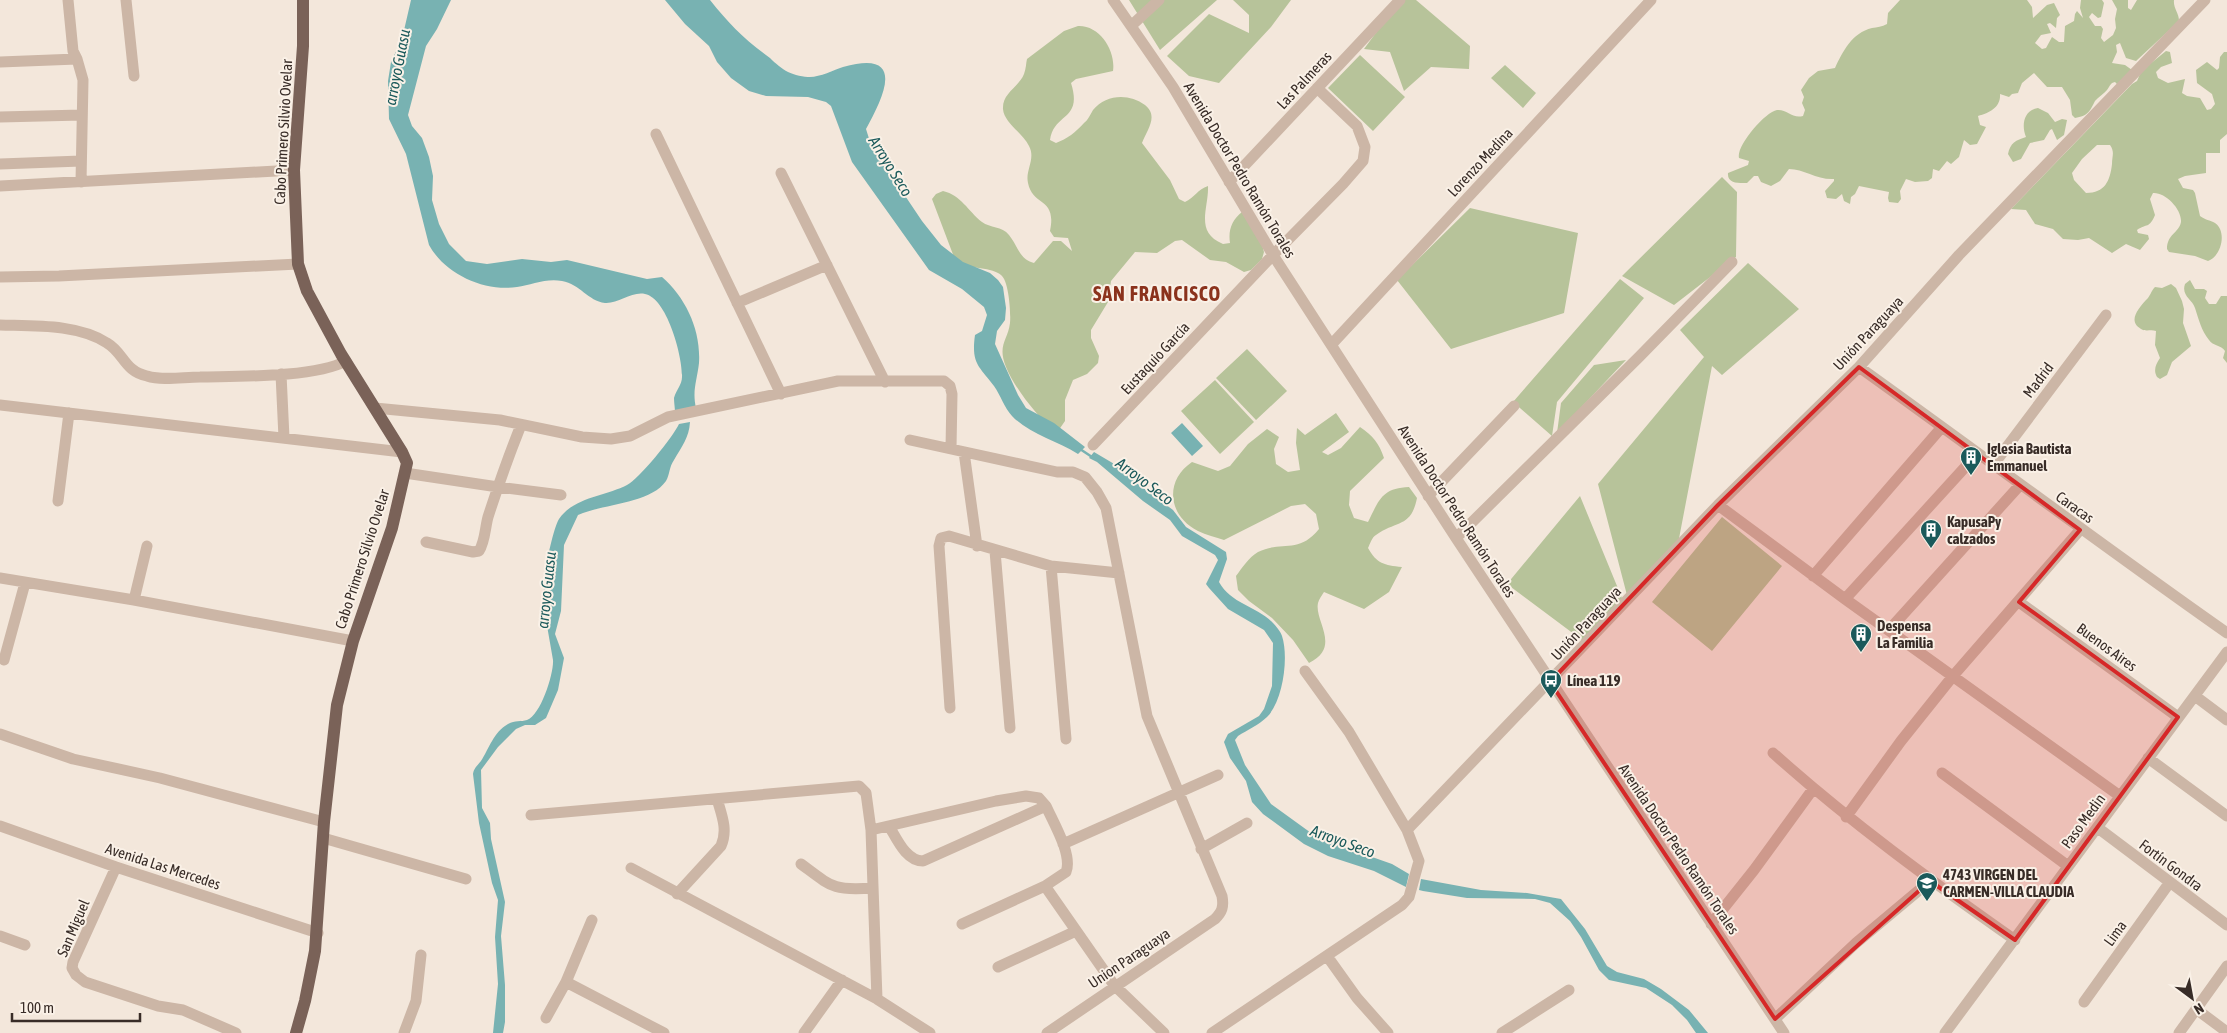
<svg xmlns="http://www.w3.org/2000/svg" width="2227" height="1033" font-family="'Asap Condensed',sans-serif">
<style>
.green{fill:#b7c39a;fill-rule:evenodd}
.water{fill:#78b2b2}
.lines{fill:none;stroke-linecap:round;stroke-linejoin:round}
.stream{stroke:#78b2b2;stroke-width:2.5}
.minor{stroke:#ccb6a6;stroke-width:11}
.major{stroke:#7a6258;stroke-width:12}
.marked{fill:#d62828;fill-opacity:0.2;stroke:#d62828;stroke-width:4;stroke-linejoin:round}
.labels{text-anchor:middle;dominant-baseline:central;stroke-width:4;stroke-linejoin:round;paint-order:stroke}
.street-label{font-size:15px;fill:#382c27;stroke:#faf1e7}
.poi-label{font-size:15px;font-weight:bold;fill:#382c27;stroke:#faf1e7;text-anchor:start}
.water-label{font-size:16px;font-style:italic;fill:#1b5a5b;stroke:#faf1e7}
.district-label{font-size:20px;font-weight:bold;letter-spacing:1px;fill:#8b321c;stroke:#faf1e7}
</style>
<rect width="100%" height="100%" fill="#f3e7db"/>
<path class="green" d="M1129 0H1217L1160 50Z
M1233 0H1291L1271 27 1219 83 1189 76 1167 56 1209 14 1249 33V15Z
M1400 0H1416L1470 46 1469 69 1431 67 1404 91 1390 52 1364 49Z
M1900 0H2027L2032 7 2033 18 2047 5 2054 3 2060 15 2057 18 2056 28 2050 23 2047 24 2051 33 2041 35 2035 43 2042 49 2046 48 2052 37 2059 42H2064L2065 26 2074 21 2075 14 2077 11 2083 18 2080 8 2081 0H2102L2104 3 2101 17 2098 18 2092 13 2089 17 2095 26H2101L2103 29 2101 38 2104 42 2113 35 2116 28 2115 19 2117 9 2112 0H2128V8L2131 10 2137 0H2174C2173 8 2179 13 2179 21L2136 61 2126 58 2120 43 2116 45 2117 52 2112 63 2125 65 2132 70 2118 85 2115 82C2110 83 2110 86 2107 90 2104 94 2098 97 2095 101 2090 111 2088 116 2075 118L2072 115 2070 100 2062 87H2047L2034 73 2022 83 2018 93 2012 94 2009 97 2000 94C2001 107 1990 113 1978 116L1980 125 1986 127 1977 144 1970 145 1964 140 1959 157 1951 164 1947 161 1939 171 1933 169 1932 178 1928 181 1915 182 1906 179 1900 191 1901 199 1898 203 1889 202 1888 198 1889 192 1859 186 1855 194 1851 197 1850 204 1844 201 1842 194 1836 199 1827 198 1825 191 1834 181V179C1817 180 1804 169 1789 169L1780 181 1771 186 1761 182 1758 176H1754L1747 183C1739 183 1727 184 1728 173L1748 165 1749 161 1739 158C1736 146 1765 112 1777 110 1787 109 1792 119 1803 116L1805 110 1802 103 1804 97 1801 90 1809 78 1818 71 1835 68C1843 51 1852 33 1872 28 1877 27 1882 27 1887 24L1888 13Z
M1078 26C1100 25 1116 51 1113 71L1076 79 1071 83C1083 121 1054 112 1050 140L1056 143C1067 139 1076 132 1084 123 1088 120 1090 115 1093 110 1106 94 1129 93 1145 105 1159 116 1147 130 1142 143L1170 180 1179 199 1185 202C1194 198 1198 189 1208 186 1209 208 1194 232 1223 244L1230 243C1228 230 1232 220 1242 212L1256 224 1264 252 1262 259 1251 270 1244 272 1226 262 1210 260 1182 240 1175 241 1157 253 1135 252 1111 281 1108 302 1091 330V338L1099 356 1098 363 1087 374 1073 380 1065 400V421L1056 434C1038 416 1016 391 1006 367 997 345 1008 340 1010 323 1011 313 1009 281 1001 275 994 268 968 267 957 265L932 199 936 194 943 191C961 195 968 211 982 222 990 228 1002 226 1009 235 1018 246 1019 259 1034 263L1053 241H1061L1072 251 1068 238 1054 237 1050 231C1057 197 1033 207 1028 183 1025 170 1036 159 1029 146 1023 133 1004 123 1003 109 1002 93 1019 87 1024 74 1026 69 1026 63 1027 59L1064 31Z
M2166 51 2170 52 2172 63 2161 67 2156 72 2158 78 2168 83 2185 79 2182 93 2187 96 2200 98 2207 110 2211 109 2215 104 2212 94 2197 83 2196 70 2207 62 2217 70 2219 68 2220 57 2224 52H2227V134L2220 140V153H2206V173L2185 176 2178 179 2183 188 2193 190 2195 193 2200 216C2205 220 2210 220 2215 223 2227 231 2222 256 2208 261L2195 256 2169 252 2167 249C2167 234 2179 233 2181 222 2182 209 2165 192 2153 193L2150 199 2155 215C2149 229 2147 223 2137 230L2138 233 2148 235 2149 239 2140 250 2126 244 2112 253 2089 238 2078 240 2063 239 2053 229 2035 224 2026 210 2011 209 2132 84 2137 81 2140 74 2150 64ZM2097 145H2110C2115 152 2112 156 2112 164 2110 181 2105 193 2086 193L2074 180 2072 173 2082 159Z
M1360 55 1405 97 1373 131 1328 88Z
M1505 65 1536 93 1523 108 1491 78Z
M2038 108 2048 113 2055 122 2062 119 2067 120 2064 135 2057 140 2052 129 2050 130 2044 140 2030 143 2021 159 2013 162 2008 154C2010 143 2016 140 2026 137 2021 125 2024 110 2038 108Z
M1722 177 1737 192 1736 257 1674 305 1622 276Z
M1470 208 1578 233 1564 313 1451 349 1397 280Z
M1748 263 1799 309 1722 375 1712 366 1677 549 1628 599 1598 484 1704 357 1680 330Z
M1620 279 1644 298 1557 402 1552 436 1513 402Z
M2190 280 2195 289H2204L2207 291 2205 298 2209 304H2216L2221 296H2227V363L2223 358 2225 351C2221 345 2213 346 2209 340 2201 330 2199 320 2195 308 2192 299 2181 296 2185 284Z
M2171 284 2176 288 2182 301 2184 309 2183 323 2191 346 2172 362 2167 375 2160 379 2157 377C2153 370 2156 364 2160 358L2155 345 2156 331C2151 329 2146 332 2141 329 2127 321 2139 308 2146 300 2150 297 2151 291 2155 287L2162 288Z
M1247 349 1287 391 1256 420 1216 378Z
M1626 360 1557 433 1561 403 1594 365Z
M1215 380 1254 422 1220 454 1181 411Z
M1336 413 1349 432 1322 452 1328 455 1341 448 1360 427C1373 436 1379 443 1384 458L1350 491 1349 505 1354 518 1368 522C1379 500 1382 488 1409 487L1417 498C1411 528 1397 520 1376 535 1372 537 1370 544 1368 548 1377 564 1384 565 1402 567L1389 592 1364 609 1324 592C1322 595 1319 599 1318 603 1314 621 1342 647 1309 663L1293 640 1272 618 1249 601 1238 590 1236 576C1242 568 1249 557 1258 552 1282 540 1298 555 1319 529L1316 514 1305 504 1291 506 1224 540C1216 537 1206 535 1198 531 1168 516 1164 481 1192 462L1218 471 1230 466 1248 444 1267 429 1279 437 1274 449 1276 464 1288 472 1300 470 1296 443 1297 428 1305 435Z
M1580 496 1624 603 1586 643 1507 584Z
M1722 517 1782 566 1712 651 1652 602Z"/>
<path class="water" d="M411 0H451L437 29 426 46 408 115 412 126 422 138 429 157 433 176 432 200 439 224 449 244 466 261 487 264 522 259 551 262 567 260 647 279 662 277C686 298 701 330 699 363 697 381 692 390 696 408L675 413C675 408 674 403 674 398 676 390 682 385 682 377 683 357 667 298 645 294 632 291 618 304 605 303 588 301 580 284 562 281 546 278 531 285 517 287 484 292 445 274 429 245L406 154 389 119 388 81 391 62 402 39Z
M665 0H710C729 24 745 40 770 58 775 63 782 69 788 72 794 75 804 77 810 77 820 77 834 70 843 67 907 49 884 96 866 129L871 145 922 221 941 245 963 262 990 273 998 280 1003 287 1006 308 1005 320 997 331 995 344 1018 395 1026 408 1054 423 1085 447 1078 454C1057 441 1029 434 1012 416 1004 407 1001 396 994 386 979 366 971 364 975 335L982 331 987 315 984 307 962 289 929 270 852 162 831 106 826 102 808 97 766 96 749 91 731 78 717 62 709 46 685 24Z
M690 422C689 438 682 446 674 460 669 467 670 474 666 481 650 504 602 504 578 515L564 545 561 611 555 634 564 658 558 690 546 718 535 725H525L516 729 498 747 481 770 482 808 490 823 491 839 505 902 501 936 505 985V1022L503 1033H493L498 984 495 937 498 900 492 883 479 823 473 774C474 768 477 766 481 761 490 747 493 733 508 724 515 720 521 722 527 720 541 715 554 673 553 660L542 597C545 589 544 585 544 578 545 568 554 526 559 519 574 497 606 496 627 485 639 479 673 437 679 424Z
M1182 423 1203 446 1192 456 1171 433Z
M1094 452 1121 468 1130 478 1173 510 1186 527 1226 552 1227 559 1219 582C1231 604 1257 606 1273 623 1276 626 1281 632 1282 636 1289 657 1283 701 1267 717 1259 725 1247 730 1238 736L1235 740 1245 765 1271 804 1318 838 1392 864 1409 874 1406 887 1374 871 1328 856 1304 844 1263 814 1252 802 1246 781 1230 758 1224 742 1228 734 1259 716 1264 709 1272 686 1273 643 1264 630 1228 609 1209 588 1206 584 1218 560 1215 555 1182 536 1170 520 1143 501 1097 462 1089 458Z
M1421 879 1481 890 1527 893 1561 899 1585 929 1607 966 1617 972 1644 979 1661 989 1689 1010 1708 1033H1696L1687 1020 1672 1005 1646 988 1609 980 1599 970 1581 937 1570 921 1550 903 1535 899 1467 898 1423 891 1419 890Z"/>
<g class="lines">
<path class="stream" d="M1080 449 1092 457"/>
<path class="minor" d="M126 0 134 76
M1113 0 1173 87 1273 255 1456 538 1784 1033
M1131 26 1159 0
M77 59 83 80 81 182
M0 62 77 59 73 51 68 0
M0 117 82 115
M656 134 781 394
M0 164 81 161
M781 173 885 382
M1229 182 1400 0
M0 186 294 170
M0 277 59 276 298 264
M737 303 827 265
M0 325C34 326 78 324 107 343 124 353 124 371 147 376 163 381 183 377 200 377 237 376 314 378 346 361
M1331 345 1651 0
M1859 367C1982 455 2103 546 2227 633
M281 374 284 438
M0 405 402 452
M375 408 500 420 582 437 611 439 630 436 668 417 838 381H944L950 386 952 394 951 448
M910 440 1057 472H1073L1085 477 1097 492 1106 508 1147 716 1222 896C1224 907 1222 912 1215 919L1047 1033
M1093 445 1273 255 1343 184 1363 161 1365 147 1357 126 1317 88
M964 452 977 546
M1994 464 2106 315
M405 473 498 487 561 495
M1428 496 1514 406
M58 501 69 413
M1718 505 1845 599 2120 796
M1456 538 1639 357 1732 262
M426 542 473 552 479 551C485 542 485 528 488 517 498 486 509 455 521 425
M995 551 1010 728
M1051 566 1066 739
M1813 576 1942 427
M0 578 134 600 353 641
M1845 599 1978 453
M134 600 147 546
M2019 602 2178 717
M1889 630 2020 485
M4 660 25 583
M1305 671 1349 732 1407 830
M2195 696 2227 720
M950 708 939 546 941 538 949 536 1051 566 1119 573
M0 734 73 759 160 778 324 822
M1773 753C1849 821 1931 881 2015 940
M2148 758 2227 816
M1942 773 2068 866
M531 815 859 786 866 793 871 830 877 999 930 1033
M1846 817 1901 741 1953 676 2080 530
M0 826 116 867 318 933
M889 826C897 839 906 861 923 861L1046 806C1053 822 1073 855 1066 872L1045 886 962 924
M2098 828 2227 925
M871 830 996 801 1026 796 1039 798 1046 806
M323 838 466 879
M1063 844 1218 775
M1201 849 1247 823
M801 864C832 887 833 891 873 888
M116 867 73 962 72 968 76 975 85 982 158 1006 183 1010 236 1033
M631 868 877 999
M1045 886 1114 985 1164 1033
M677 894 721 846C728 830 722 816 717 799
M1711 924 1754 870 1813 789
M0 936 25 945
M1327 956 1357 998 1388 1033
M998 967 1076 931
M566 982 664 1033
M2084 1002 2170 882
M2196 1009 2227 1032
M546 1018 566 982 592 920
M1775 1019 1856 943 1930 881
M404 1033 416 1001 421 955
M804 1033 842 980
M1212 1033 1402 905 1409 897 1419 861 1407 830 1718 505 1859 367 1959 255 2205 0
M1502 1033 1569 990
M1945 1033 2227 652
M2179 1033 2227 966"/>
<path class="major" d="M296 1033 305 1001 315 951 324 822 337 705 353 641 392 528 407 463 402 452 341 354 307 291 298 264 294 170 303 46V0"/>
</g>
<path class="marked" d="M1859 367 2080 530 2019 602 2178 717 2015 940 1930 881 1775 1019 1550 682 1718 505Z"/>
<defs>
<g id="building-pin" transform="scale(1.125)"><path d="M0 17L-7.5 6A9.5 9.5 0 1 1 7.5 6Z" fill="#1b5a5b" stroke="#faf1e7"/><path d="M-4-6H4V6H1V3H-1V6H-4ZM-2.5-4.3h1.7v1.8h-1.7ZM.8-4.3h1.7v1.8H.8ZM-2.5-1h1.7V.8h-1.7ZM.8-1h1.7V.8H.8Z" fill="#fff"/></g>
<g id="bus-pin" transform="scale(1.125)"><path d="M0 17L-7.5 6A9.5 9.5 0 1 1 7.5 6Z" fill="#1b5a5b" stroke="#faf1e7"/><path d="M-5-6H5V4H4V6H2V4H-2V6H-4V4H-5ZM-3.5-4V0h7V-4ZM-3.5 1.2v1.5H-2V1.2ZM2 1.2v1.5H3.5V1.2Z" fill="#fff"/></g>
<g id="school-pin" transform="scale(1.125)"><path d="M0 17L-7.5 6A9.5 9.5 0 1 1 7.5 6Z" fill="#1b5a5b" stroke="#faf1e7"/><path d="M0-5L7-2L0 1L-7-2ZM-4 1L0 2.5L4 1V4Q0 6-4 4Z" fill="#fff"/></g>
</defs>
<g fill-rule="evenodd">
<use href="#building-pin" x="1971" y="457"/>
<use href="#building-pin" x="1931" y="530"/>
<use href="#building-pin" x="1861" y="634"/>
<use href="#bus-pin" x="1551" y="680"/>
<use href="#school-pin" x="1927" y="883"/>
</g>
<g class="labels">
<g class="street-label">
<text transform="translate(1304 80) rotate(-47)">Las Palmeras</text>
<text transform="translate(283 132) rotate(-87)">Cabo Primero Silvio Ovelar</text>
<text transform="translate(1480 162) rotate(-47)">Lorenzo Medina</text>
<text transform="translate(1240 170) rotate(59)">Avenida Doctor Pedro Ramón Torales</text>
<text transform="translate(1868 333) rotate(-47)">Unión Paraguaya</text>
<text transform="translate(1155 358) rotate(-47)">Eustaquio García</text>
<text transform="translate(2038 380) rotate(-53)">Madrid</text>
<text transform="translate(2075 507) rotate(36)">Caracas</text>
<text transform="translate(1457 511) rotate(57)">Avenida Doctor Pedro Ramón Torales</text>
<text transform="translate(362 559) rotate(-72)">Cabo Primero Silvio Ovelar</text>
<text transform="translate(1586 623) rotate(-47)">Unión Paraguaya</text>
<text transform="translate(2107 647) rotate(36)">Buenos Aires</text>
<text transform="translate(2083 821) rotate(-54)">Paso Medin</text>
<text transform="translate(1679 849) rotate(56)">Avenida Doctor Pedro Ramón Torales</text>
<text transform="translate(2171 865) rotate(37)">Fortín Gondra</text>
<text transform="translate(163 866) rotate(18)">Avenida Las Mercedes</text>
<text transform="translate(73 928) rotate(-67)">San Miguel</text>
<text transform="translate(2115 933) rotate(-54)">Lima</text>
<text transform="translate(1129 958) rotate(-34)">Union Paraguaya</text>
</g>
<g class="poi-label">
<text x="1987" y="448">Iglesia Bautista<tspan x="1987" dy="17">Emmanuel</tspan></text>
<text x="1947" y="521">KapusaPy<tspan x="1947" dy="17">calzados</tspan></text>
<text x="1877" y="625">Despensa<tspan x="1877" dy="17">La Familia</tspan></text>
<text x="1567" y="680">Línea 119</text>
<text x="1943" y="874">4743 VIRGEN DEL<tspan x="1943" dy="17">CARMEN-VILLA CLAUDIA</tspan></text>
</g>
<g class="water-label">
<text transform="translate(397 67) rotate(-79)">arroyo Guasu</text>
<text transform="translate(891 166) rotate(58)">Arroyo Seco</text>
<text transform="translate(1145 481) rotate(37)">Arroyo Seco</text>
<text transform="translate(546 590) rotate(-84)">arroyo Guasu</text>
<text transform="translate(1343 841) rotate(20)">Arroyo Seco</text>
</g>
<g class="district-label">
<text x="1157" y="293">SAN FRANCISCO</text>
</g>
</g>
<g transform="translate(2192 998) rotate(148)" stroke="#faf1e7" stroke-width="4" paint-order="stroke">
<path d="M0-4L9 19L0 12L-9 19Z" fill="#382c27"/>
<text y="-8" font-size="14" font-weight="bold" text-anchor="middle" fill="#382c27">N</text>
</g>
<path d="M12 1013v8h128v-8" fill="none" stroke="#382c27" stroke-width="2.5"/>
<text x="20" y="1013" font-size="15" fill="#382c27" stroke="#faf1e7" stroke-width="4" paint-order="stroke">100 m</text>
</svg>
